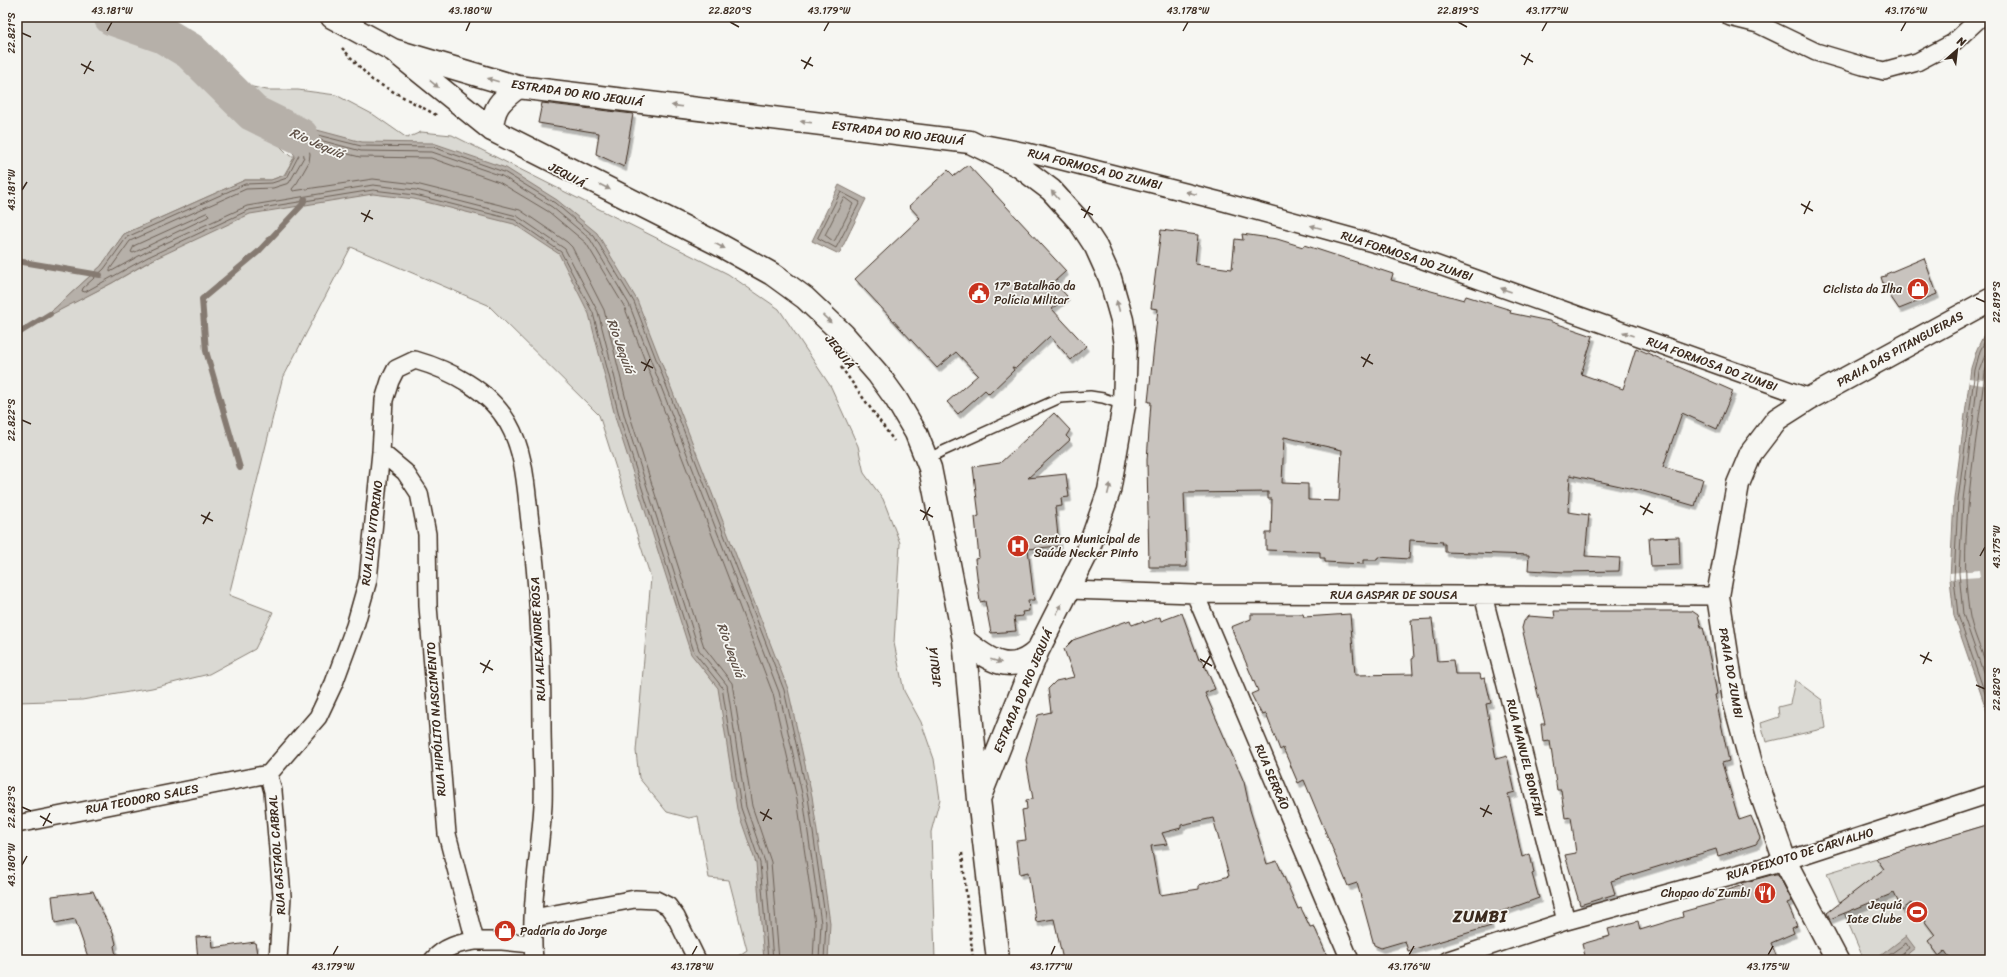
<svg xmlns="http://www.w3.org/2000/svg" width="2007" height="977" font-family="Sriracha,sans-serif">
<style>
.green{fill:#dad9d3;stroke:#8a8278}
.water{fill:#b6b0a9;stroke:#857a71}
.pier{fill:#f6f6f2}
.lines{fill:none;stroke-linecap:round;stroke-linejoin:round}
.shore{stroke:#6c6056;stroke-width:1}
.stream{stroke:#857a71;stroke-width:6}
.river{stroke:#b6b0a9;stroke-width:37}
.building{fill:#c8c3be;stroke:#3b2a1e;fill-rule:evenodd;filter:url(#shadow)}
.service-casing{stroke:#3b2a1e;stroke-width:12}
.minor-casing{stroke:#3b2a1e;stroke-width:20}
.secondary-casing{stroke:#3b2a1e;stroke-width:25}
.path{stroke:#3b2a1e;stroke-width:2.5;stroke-dasharray:3 3;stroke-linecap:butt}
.service{stroke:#f6f6f2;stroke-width:9}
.minor{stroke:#f6f6f2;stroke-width:17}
.secondary{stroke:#f6f6f2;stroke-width:22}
.oneway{fill:#989088}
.ticks{fill:none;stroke:#3b2a1e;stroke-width:1.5}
.labels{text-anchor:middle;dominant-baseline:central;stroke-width:3.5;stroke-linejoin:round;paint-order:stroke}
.street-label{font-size:12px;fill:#3b2a1e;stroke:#f6f6f2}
.poi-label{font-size:12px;fill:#3b2a1e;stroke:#f6f6f2;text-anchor:start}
.water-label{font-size:13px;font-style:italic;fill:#605248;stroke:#f6f6f2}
.district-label{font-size:16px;font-weight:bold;letter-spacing:1px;fill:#3b2a1e;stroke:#f6f6f2}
.neatline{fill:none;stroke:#3b2a1e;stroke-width:1.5}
.ticks-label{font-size:10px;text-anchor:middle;fill:#3b2a1e}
</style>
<defs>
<filter id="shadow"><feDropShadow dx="2.5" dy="4.5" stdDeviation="0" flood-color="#0004"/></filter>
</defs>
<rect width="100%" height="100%" fill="#f6f6f2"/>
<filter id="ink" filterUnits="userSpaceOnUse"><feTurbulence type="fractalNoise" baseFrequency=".025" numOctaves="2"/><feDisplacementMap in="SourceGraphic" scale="8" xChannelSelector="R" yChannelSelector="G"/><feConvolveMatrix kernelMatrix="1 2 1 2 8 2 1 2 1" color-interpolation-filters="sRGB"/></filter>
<g filter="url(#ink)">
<path class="green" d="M17 17H147L213 52 227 73 243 85 267 90H298L336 95 374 115 407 138 421 132 452 135 728 274 779 309 831 387 858 446 864 473 883 499 900 543 894 643 904 691 921 722 934 759 940 799 931 832 935 960H817L588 240 362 153 277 143 290 156H295L284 175 271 180H245L124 234 101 266 45 317 112 283 247 206 373 185 518 216 566 248 726 684 765 862 773 960H732L747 950 729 880 709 878 698 816 689 818 667 812 639 778 636 751 651 578 599 415 488 305 351 247 282 380 229 595 273 612 255 649 209 674 152 688 82 700 17 702Z
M1795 680 1822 700 1826 728 1766 742 1761 723 1779 717 1778 707 1790 704Z
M1990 824V960H1864L1827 873Z"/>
<path class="water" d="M253 113 362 142 433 143 506 168 557 200 597 233 637 300 788 689 812 796 830 923 828 960H764L756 863 737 809 718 688 691 654 616 420 589 314 559 254 514 224 414 199 373 194 250 214 150 261 112 283 43 319 101 266 124 234 245 180H271L285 175 295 156 289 146Z
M839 185 866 199 839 254 812 241Z
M1990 322V720L1954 616 1950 579 1954 499 1971 368 1977 349Z
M1906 936 1915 948 1900 960H1875Z"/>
<path class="pier" d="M1969 378 1990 381V386L1969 383Z
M1979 570 1980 577 1950 579V573Z"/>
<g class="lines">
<path class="shore" d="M841 192 860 202 836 248 818 238Z
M845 198 853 204 835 240 833 241 825 235 843 199Z
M207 213 209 215 208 217 133 253 131 252 134 246Z
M1990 331 1980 351 1975 370 1958 500 1954 579 1958 615 1990 708
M1990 342 1979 371 1963 500 1959 573 1963 614 1990 692
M1990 357 1985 372C1976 446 1958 537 1969 611 1971 629 1984 656 1990 674
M768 960 760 863 741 808 722 687 694 652 620 419 593 313 561 252 515 220 415 195 373 190 249 210 148 257 85 292 82 291 83 288 104 269 127 237 245 184 272 183 287 178 299 155 291 144 273 127 274 124 361 146 433 147 504 172 555 203 594 236 634 302 784 690 808 797 826 923 824 960
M773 960 765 862 746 807 727 685 699 650 625 418 598 312 565 249 517 216 416 190 373 185 247 206 146 252 110 272V269L130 241 246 189 273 188 289 183 304 157 303 150 291 136 293 133 361 151 432 152 502 176 552 207 590 239 629 304 779 692 803 798 821 923 819 960
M779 960 771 862 752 806 732 683 704 647 630 416 604 310 572 247 567 242 520 210 416 184 373 179 293 191 292 189 297 183 309 162 310 154 308 144 360 157 431 158 499 182 549 212 586 243 624 306 773 694 797 799 815 923 813 960
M1882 960 1906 943 1909 948 1899 956 1898 960"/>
<path class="stream" d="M17 261 100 275
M17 334 50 314
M240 468 206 351 202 299 258 252 302 205 305 199"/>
<path class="river" d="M112 17 163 35 190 51 253 113 300 136"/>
</g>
<path class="building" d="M542 103 633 114 624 167 596 154 599 133 538 123Z
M968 165 1066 271 1054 282 1067 296 1052 309 1086 346 1071 360 1050 336 1016 368 1012 367 1014 370 989 394 985 390 958 414 947 402 978 375 956 352 937 368 855 279 920 218 909 206 948 170 954 176Z
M1161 230 1198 235 1195 264 1232 269 1235 239 1243 240 1242 234 1277 239 1303 247 1304 245 1393 274 1391 280 1464 300 1466 296 1511 310 1510 313 1549 321 1593 336 1581 374 1623 389 1636 348 1733 391 1717 429 1682 413 1663 467 1703 479 1695 506 1643 491 1570 475 1568 512 1589 515 1585 556 1620 558 1619 571 1564 572 1528 570 1529 555 1445 552V544H1442L1443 542 1410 540 1409 559 1378 557 1377 560H1363V564L1325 562V558H1320V552L1266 550V533H1271L1272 499H1268V492L1184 493 1187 567H1149L1147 460 1151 402H1148L1158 309 1151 308ZM1284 437 1342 450 1339 501 1308 500V484L1282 483Z
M1924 258 1937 294 1899 309 1884 287 1881 277 1886 276V274Z
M1054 413 1070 430 1066 436 1070 440 1028 478 1066 474 1069 497 1061 498 1062 506 1055 507 1059 546 1028 549 1034 600H1028L1029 611 1022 612 1023 616 1014 617 1016 631 991 633 985 601 980 602 975 559 979 558 975 517 979 516 973 467 1000 463Z
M1679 537 1680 565 1651 566 1649 538Z
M1554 611H1692L1698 615 1701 627H1703L1713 673 1717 694 1715 695 1729 761 1722 763 1739 820 1751 816 1760 838 1756 844 1718 856 1716 849 1611 881 1615 894 1580 905 1565 855 1576 853 1571 817 1565 818 1561 790H1557L1550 741 1543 742 1541 724H1545L1522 628 1524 621 1528 616 1555 618Z
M1182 613 1199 660 1202 659 1215 689 1205 693 1244 782 1250 810 1267 864 1277 861 1298 909 1301 908 1310 927 1314 926 1329 960H1063L1054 919 1036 922 1028 872 1020 874 1016 841 1026 840 1022 810 1027 809 1026 800 1033 799 1026 760 1038 715 1051 712 1048 689 1056 681 1074 677 1064 649 1073 640 1130 620 1132 625 1143 621 1144 623 1160 617 1161 621ZM1213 818 1229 876 1199 885V889L1160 895 1151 846 1167 844 1162 833 1181 828V825Z
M1251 614H1303L1304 617 1350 614 1355 675 1413 674 1412 659 1414 658 1411 620 1432 619 1437 661 1453 660 1455 674H1480L1481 679 1485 678 1491 703 1486 704 1496 759 1507 756 1515 792 1508 794 1522 857 1530 854 1534 873 1532 874 1539 898 1489 916 1491 926 1408 951 1405 941 1381 948 1374 945 1357 883 1348 886 1304 780 1298 783 1283 748 1280 750 1266 714 1262 715 1251 694 1258 691 1231 627 1251 619Z
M1990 824V960H1951L1945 951 1939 956 1928 941 1935 935 1911 903 1902 910 1894 893 1830 919 1827 913 1884 869 1876 858Z
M1775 874H1778L1792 901 1787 903 1797 926 1792 928 1794 933 1771 943 1778 960H1586L1582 944 1610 936 1608 929 1638 921 1640 930 1683 917 1682 912 1725 900 1722 892 1743 885 1742 883Z
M93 891 102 912 113 932 116 944 114 946 117 960H89L75 919 55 923 52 896Z
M212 936 213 948 255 942 258 960H198L196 937Z"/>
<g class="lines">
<g class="service-casing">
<path id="service" d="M926 460 943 451 1060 398 1090 396 1103 398 1124 405"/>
</g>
<g class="minor-casing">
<path id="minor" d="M1730 17 1758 24 1816 52 1863 66 1884 71 1917 62 1953 43 1981 17
M986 144 1027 152 1220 201 1384 246 1810 398
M381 452 405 472 419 493 427 534 428 606 447 834 475 941H502L532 944
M1069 590 1195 594 1718 596
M1195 594 1350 960
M1483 595 1566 921
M267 776 318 717 334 683 355 626 368 580 381 452 384 400 390 381 396 369 415 360C450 370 489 390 508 423 525 452 526 489 530 522 539 589 542 658 542 726 542 752 544 779 543 805 540 857 529 908 534 960
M267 776 270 780 273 791 282 896 278 960
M17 824 263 775 267 776
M533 918 635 899 656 900 668 906 676 917 697 960
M433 960C444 947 459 943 475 941
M1448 960 1566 921 1785 861 1990 794"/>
</g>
<g class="secondary-casing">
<path id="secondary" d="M332 17 393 50 492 130 718 244 772 274 805 298 843 334 878 374 896 399 916 433 930 468 964 640 979 799 998 960
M393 50 518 87 970 142 1019 166 1051 190 1079 221 1096 247 1110 278 1122 320 1126 345 1124 405 1109 491 1087 553 1038 650 979 799
M492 130C493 107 500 101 518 87
M964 640C988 660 1011 677 1038 650
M1837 960 1785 861 1754 774 1734 700 1718 596 1738 484 1751 453 1777 419 1810 398 1990 300"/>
</g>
<path class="path" d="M342 48 372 80 438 116
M841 367 894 441
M962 853 973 960"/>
<use href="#service" class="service"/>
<use href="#minor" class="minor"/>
<use href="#secondary" class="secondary"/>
</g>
<defs><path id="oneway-solid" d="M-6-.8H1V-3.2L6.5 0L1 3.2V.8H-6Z"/></defs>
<g class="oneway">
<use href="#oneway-solid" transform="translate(493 80) rotate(-163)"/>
<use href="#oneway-solid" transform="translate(434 84) rotate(39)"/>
<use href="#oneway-solid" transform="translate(677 106) rotate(-173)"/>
<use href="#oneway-solid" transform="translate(806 122) rotate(-173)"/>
<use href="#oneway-solid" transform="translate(605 187) rotate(27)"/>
<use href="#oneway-solid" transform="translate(1191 193) rotate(-166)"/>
<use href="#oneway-solid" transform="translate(1055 195) rotate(-132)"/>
<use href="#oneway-solid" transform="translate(1316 227) rotate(-165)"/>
<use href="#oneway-solid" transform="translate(720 246) rotate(28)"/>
<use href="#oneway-solid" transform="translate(1506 290) rotate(-160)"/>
<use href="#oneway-solid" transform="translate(1118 306) rotate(-105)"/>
<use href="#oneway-solid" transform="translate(827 319) rotate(43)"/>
<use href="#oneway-solid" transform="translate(1628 334) rotate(-160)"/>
<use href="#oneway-solid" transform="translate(1109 489) rotate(-76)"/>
<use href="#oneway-solid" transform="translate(1059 609) rotate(-63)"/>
<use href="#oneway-solid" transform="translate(996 661) rotate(18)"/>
</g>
</g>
<path class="ticks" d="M730 22 739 27M1458 22 1467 27M107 31 112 22M466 31 470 22M824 31 829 22M1183 31 1188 22M1542 31 1547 22M1901 31 1906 22M22 33 31 37M1521 55 1533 62M801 60 813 66M81 64 94 71M1524 65 1530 53M804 69 811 57M84 74 91 61M22 190 27 182M1801 204 1813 211M1081 209 1093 215M361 213 373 219M1804 214 1810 201M1084 218 1090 206M364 222 370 210M1976 298 1985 302M1361 357 1373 364M641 362 653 368M1363 367 1370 354M644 371 650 359M22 420 31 424M1640 506 1653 513M920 510 933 517M201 515 213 521M1643 515 1650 503M923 520 930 507M203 524 210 512M1980 556 1985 547M1920 655 1932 661M1200 659 1212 666M480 663 493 670M1923 664 1929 652M1203 668 1210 656M483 673 490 660M1976 685 1985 689M22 807 31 811M1480 808 1492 814M760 812 772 819M40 816 52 823M1483 817 1489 805M763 821 769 809M43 826 50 813M22 865 27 856M333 955 338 946M692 955 697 946M1051 955 1055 946M1409 955 1414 946M1768 955 1773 946"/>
<defs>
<g id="shop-disc" transform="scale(1.15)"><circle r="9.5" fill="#c8321e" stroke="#f6f6f2"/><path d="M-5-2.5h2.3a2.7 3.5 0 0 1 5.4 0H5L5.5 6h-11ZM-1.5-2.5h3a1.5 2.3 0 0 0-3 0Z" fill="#fff"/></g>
<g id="civic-disc" transform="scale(1.15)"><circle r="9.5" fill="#c8321e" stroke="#f6f6f2"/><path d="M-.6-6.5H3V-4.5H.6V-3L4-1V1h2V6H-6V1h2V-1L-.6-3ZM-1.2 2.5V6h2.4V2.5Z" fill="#fff"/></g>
<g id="hospital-disc" transform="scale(1.15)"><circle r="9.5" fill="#c8321e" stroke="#f6f6f2"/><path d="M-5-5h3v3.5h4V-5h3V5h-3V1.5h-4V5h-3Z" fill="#fff"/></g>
<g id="restaurant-disc" transform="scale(1.15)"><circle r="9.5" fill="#c8321e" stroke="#f6f6f2"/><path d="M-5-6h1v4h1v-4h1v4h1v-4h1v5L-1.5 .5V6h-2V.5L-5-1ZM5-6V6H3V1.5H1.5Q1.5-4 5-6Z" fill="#fff"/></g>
<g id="stadium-disc" transform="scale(1.15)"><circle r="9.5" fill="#c8321e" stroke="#f6f6f2"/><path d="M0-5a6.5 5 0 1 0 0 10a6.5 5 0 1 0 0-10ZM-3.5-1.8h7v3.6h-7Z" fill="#fff"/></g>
</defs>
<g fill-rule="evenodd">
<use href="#shop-disc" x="1918" y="289"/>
<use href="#civic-disc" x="979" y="293"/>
<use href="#hospital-disc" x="1018" y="546"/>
<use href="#restaurant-disc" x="1765" y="893"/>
<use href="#stadium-disc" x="1917" y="912"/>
<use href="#shop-disc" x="505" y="931"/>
</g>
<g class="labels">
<g class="street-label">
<text transform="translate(577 93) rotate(8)">ESTRADA DO RIO JEQUIÁ</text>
<text transform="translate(898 133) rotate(7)">ESTRADA DO RIO JEQUIÁ</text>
<text transform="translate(1095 169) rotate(14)">RUA FORMOSA DO ZUMBI</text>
<text transform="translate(567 175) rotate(28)">JEQUIÁ</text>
<text transform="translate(1407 256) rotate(18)">RUA FORMOSA DO ZUMBI</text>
<text transform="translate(1900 349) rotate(-29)">PRAIA DAS PITANGUEIRAS</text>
<text transform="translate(840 352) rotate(52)">JEQUIÁ</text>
<text transform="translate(1712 364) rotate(20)">RUA FORMOSA DO ZUMBI</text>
<text transform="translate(372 533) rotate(-83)">RUA LUIS VITORINO</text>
<text x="1394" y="595">RUA GASPAR DE SOUSA</text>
<text transform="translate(538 639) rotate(-93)">RUA ALEXANDRE ROSA</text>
<text transform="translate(935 667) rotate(-96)">JEQUIÁ</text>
<text transform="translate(1731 673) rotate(80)">PRAIA DO ZUMBI</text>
<text transform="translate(1023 691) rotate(-67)">ESTRADA DO RIO JEQUIÁ</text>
<text transform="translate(436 719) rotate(-94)">RUA HIPÓLITO NASCIMENTO</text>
<text transform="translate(1525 758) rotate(76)">RUA MANUEL BONFIM</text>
<text transform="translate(1272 777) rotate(67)">RUA SERRÃO</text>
<text transform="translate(142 799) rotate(-11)">RUA TEODORO SALES</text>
<text transform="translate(1800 854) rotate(-17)">RUA PEIXOTO DE CARVALHO</text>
<text transform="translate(277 855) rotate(-94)">RUA GASTAOL CABRAL</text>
</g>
<g class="poi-label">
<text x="994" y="286">17º Batalhão da<tspan x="994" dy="14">Polícia Militar</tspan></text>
<text x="1902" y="289" text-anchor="end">Ciclista da Ilha</text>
<text x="1034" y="539">Centro Municipal de<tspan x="1034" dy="14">Saúde Necker Pinto</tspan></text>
<text x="1750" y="893" text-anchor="end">Chopao do Zumbi</text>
<text x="1902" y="905" text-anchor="end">Jequiá<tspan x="1902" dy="14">Iate Clube</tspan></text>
<text x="520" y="931">Padaria do Jorge</text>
</g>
<g class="water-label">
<text transform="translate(317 143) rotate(24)">Rio Jequiá</text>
<text transform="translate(621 346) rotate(70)">Rio Jequiá</text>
<text transform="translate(731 650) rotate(70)">Rio Jequiá</text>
</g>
<g class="district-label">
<text x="1480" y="916">ZUMBI</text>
</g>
</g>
<rect width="2007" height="977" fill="none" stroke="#f6f6f2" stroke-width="44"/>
<g transform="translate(1957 50) rotate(28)" stroke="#f6f6f2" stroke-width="3" paint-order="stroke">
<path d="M0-3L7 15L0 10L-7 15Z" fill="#3b2a1e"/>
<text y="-6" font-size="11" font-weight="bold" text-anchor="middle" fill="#3b2a1e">N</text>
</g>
<rect x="22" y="22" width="1963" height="933" class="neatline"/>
<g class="ticks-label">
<text x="112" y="14">43.181°W</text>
<text x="470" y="14">43.180°W</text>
<text x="730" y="14">22.820°S</text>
<text x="829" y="14">43.179°W</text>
<text x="1188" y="14">43.178°W</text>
<text x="1458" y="14">22.819°S</text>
<text x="1547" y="14">43.177°W</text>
<text x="1906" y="14">43.176°W</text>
<text transform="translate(11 33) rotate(-90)" y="4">22.821°S</text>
<text transform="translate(11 190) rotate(-90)" y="4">43.181°W</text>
<text transform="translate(1996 302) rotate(-90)" y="4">22.819°S</text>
<text transform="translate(11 420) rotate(-90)" y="4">22.822°S</text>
<text transform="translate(1996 547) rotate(-90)" y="4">43.175°W</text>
<text transform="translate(1996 689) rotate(-90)" y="4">22.820°S</text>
<text transform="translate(11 807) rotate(-90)" y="4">22.823°S</text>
<text transform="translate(11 865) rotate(-90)" y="4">43.180°W</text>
<text x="333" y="970">43.179°W</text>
<text x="692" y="970">43.178°W</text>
<text x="1051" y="970">43.177°W</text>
<text x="1409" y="970">43.176°W</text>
<text x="1768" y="970">43.175°W</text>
</g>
</svg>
